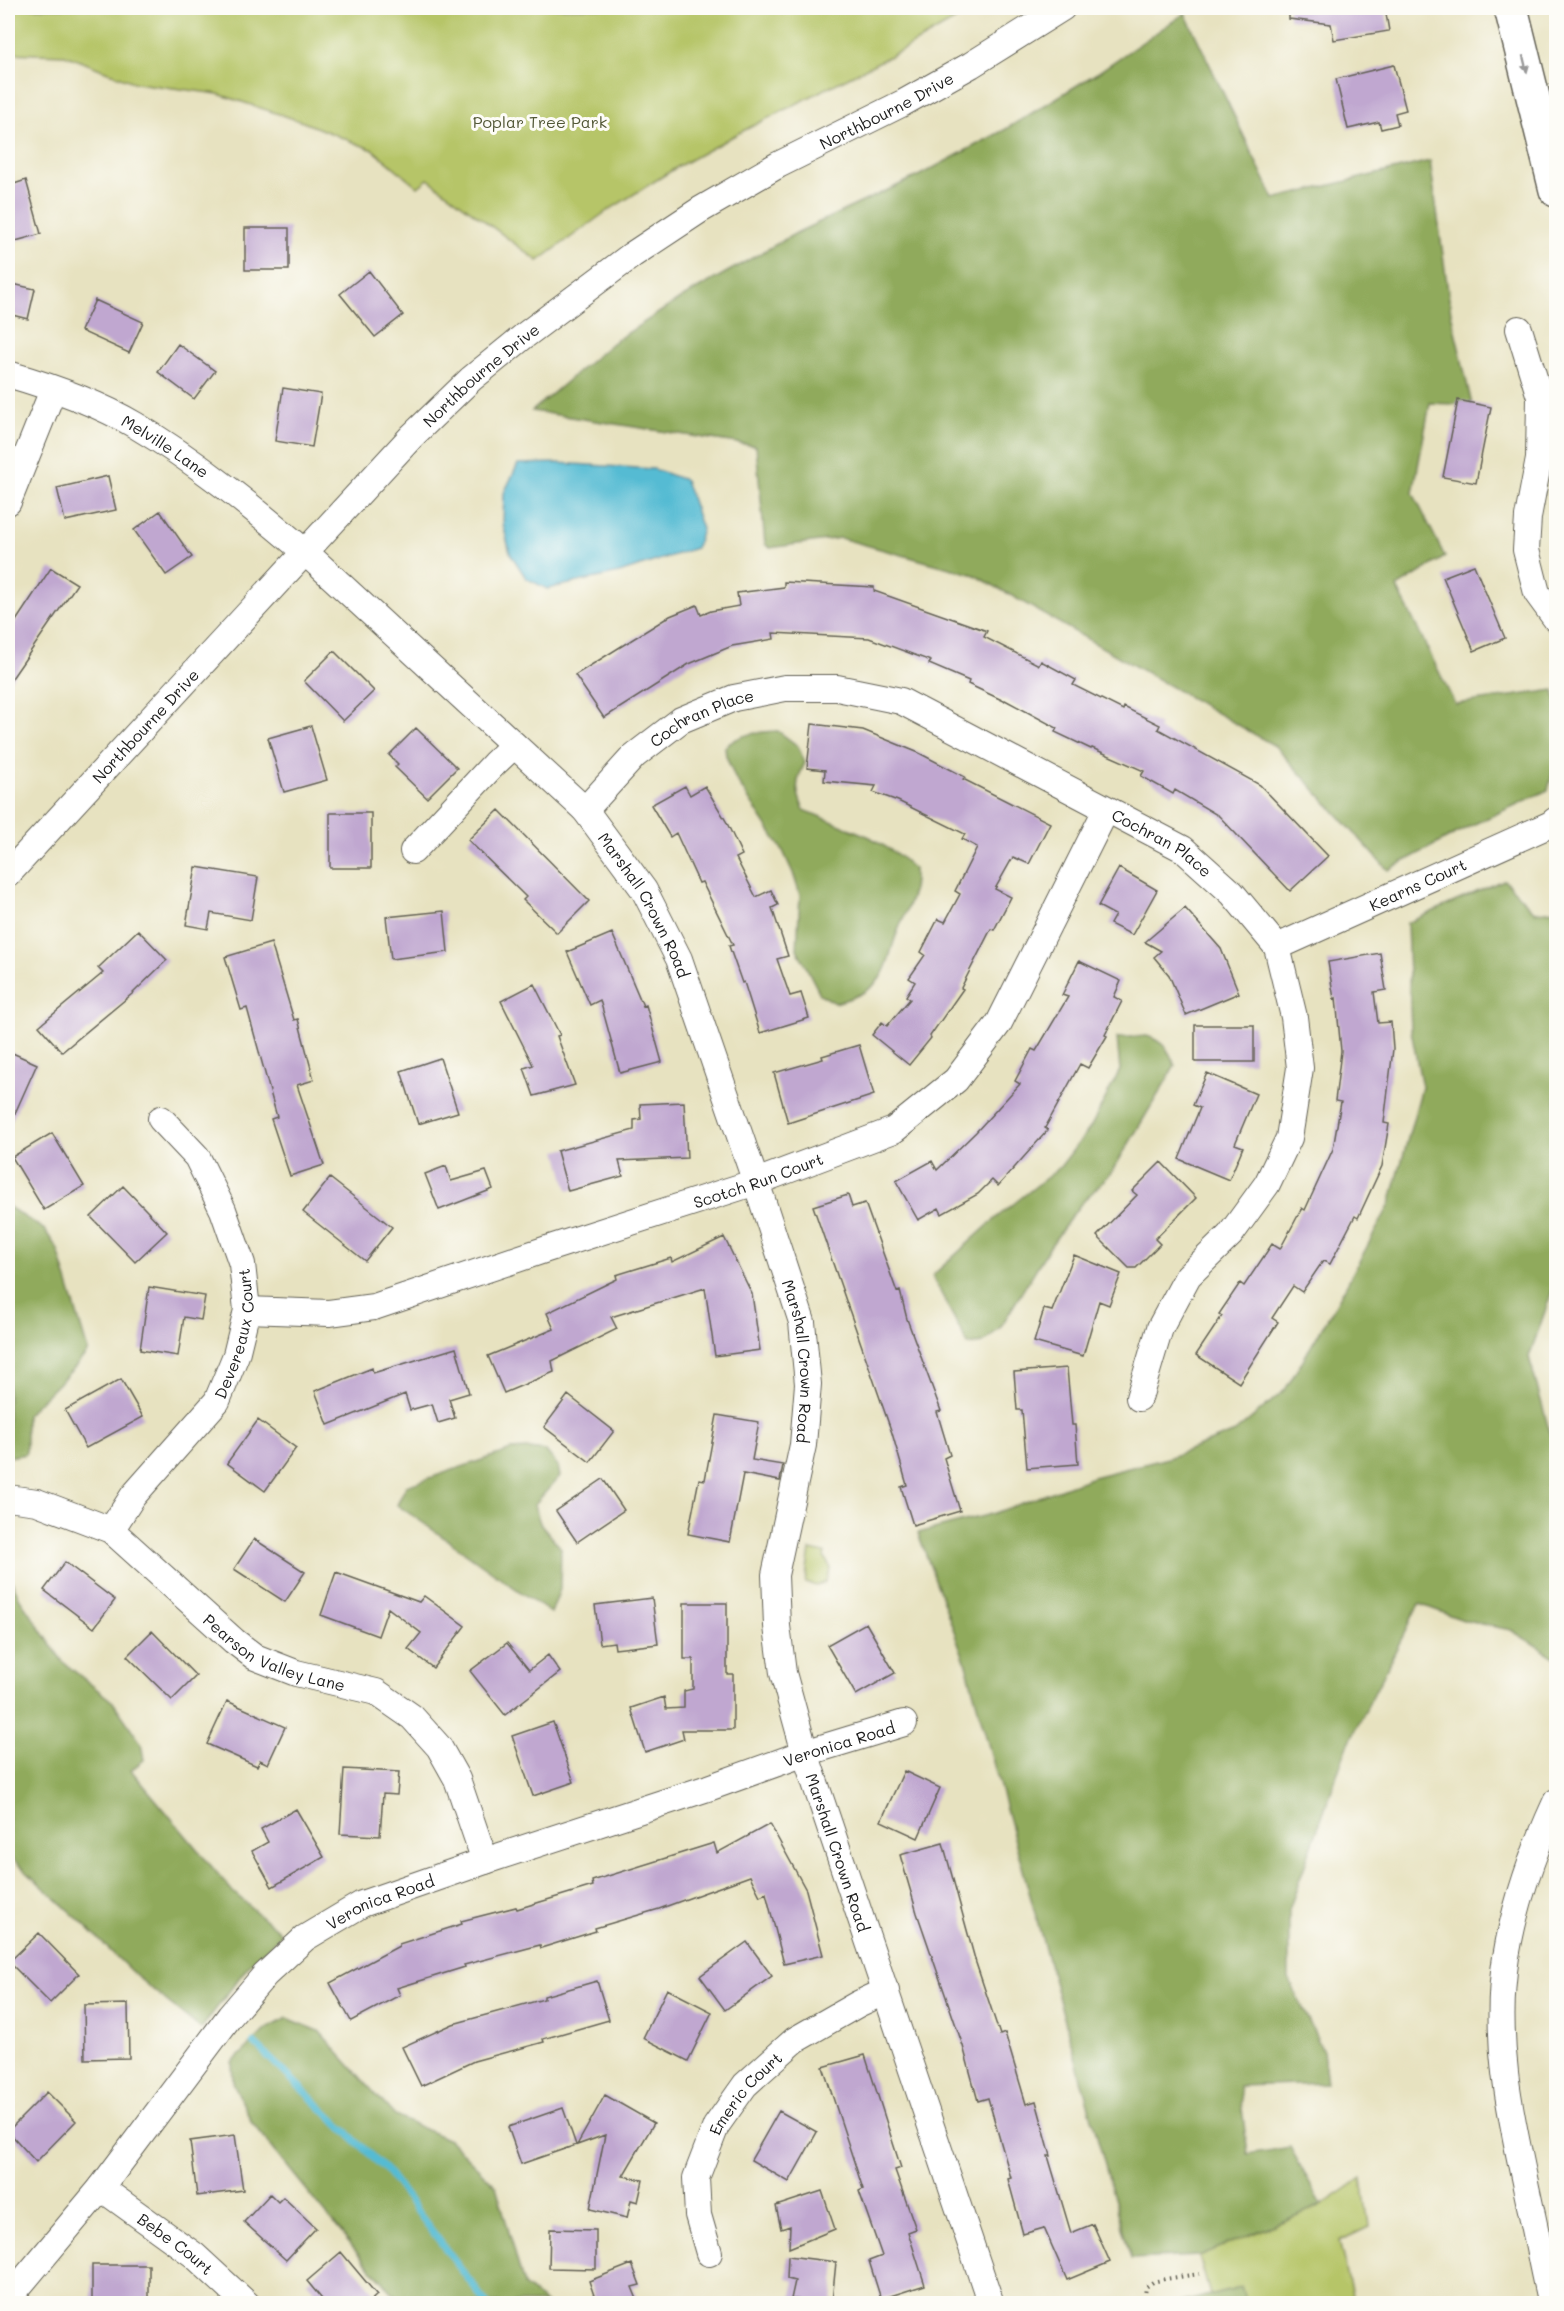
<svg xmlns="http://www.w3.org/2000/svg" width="1564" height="2311" font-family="Mali,sans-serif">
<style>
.green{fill:#b6c567;stroke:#697042;stroke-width:1.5}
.forest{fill:#90aa5c;stroke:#56633c;stroke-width:1.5}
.water{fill:#55bbd3;stroke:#386c78;stroke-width:1.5}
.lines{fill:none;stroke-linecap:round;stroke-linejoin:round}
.stream{stroke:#55bbd3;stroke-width:7}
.building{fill:#c0a7d0}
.minor-casing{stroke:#636155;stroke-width:28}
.major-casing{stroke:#636155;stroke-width:36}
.path{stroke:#636155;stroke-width:4;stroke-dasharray:1.5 4.5;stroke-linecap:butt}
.minor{stroke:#fff;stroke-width:26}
.major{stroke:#fff;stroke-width:33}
.oneway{fill:#999}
.labels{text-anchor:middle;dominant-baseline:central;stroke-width:6;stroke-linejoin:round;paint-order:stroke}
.street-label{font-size:16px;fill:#1c1c1c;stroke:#fdfcf7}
.park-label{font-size:16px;fill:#525736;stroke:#fdfcf7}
</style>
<rect width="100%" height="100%" fill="#fdfcf7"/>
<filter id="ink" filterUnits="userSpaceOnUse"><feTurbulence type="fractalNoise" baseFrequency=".0167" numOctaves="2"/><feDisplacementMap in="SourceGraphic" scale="12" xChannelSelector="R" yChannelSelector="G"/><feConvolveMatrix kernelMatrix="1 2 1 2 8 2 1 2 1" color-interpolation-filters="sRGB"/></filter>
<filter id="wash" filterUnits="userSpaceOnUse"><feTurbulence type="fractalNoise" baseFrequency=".008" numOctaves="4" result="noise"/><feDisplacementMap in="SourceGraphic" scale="24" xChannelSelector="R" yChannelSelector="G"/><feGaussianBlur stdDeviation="1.35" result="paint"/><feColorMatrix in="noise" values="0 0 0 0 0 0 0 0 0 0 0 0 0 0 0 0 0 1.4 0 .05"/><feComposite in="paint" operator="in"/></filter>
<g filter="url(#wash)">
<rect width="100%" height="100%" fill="#e7e2c0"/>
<path class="green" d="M8 8H977L906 48 737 134 679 166 607 211 538 261 428 179 418 187 373 150 303 122 218 94 136 83 65 55 8 53Z
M810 1550 825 1553 824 1557 831 1568 825 1582 817 1586 805 1583Z
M1362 2178 1369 2227 1339 2241 1354 2303H1246L1241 2287 1210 2295 1199 2256 1322 2205Z"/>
<path class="forest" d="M1185 13 1274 199 1430 161 1451 313 1472 405 1430 403 1413 493 1445 557 1397 587 1455 704 1554 690C1562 722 1557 758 1548 790L1470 826 1388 870 1275 746 975 575 840 538 770 548 765 544 756 446 532 411 612 343 683 297 798 232 920 175 1006 129 1097 73Z
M778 731 798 746 805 763C795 782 795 790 804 810L870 837 897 854 914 869C915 902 906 907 896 936 891 948 889 964 882 975 872 992 853 998 835 1003L820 994 797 949 800 895 793 873 783 851 735 778 726 756 725 747C740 733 758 732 778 731Z
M1504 880 1535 912 1556 910V1280L1529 1357 1548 1426 1556 1448V1658L1511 1630 1466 1621 1419 1604 1347 1747 1289 1910V1979L1323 2051 1327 2083 1239 2086 1248 2154 1290 2147 1322 2205 1199 2256 1131 2259 965 1661 918 1533 995 1513 1093 1477 1168 1458 1235 1432 1285 1390 1335 1306 1390 1204 1422 1087 1411 1031 1407 923Z
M1147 1036C1164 1042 1169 1050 1175 1066L1112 1172 1079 1206 1047 1251 1000 1328 983 1343 968 1345 932 1276 997 1217 1060 1167 1090 1128 1120 1070 1117 1038Z
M8 1203 9 1207 45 1230 58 1250 88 1351 76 1366 26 1415V1454L8 1457Z
M528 1449 546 1451 558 1466 560 1476 534 1505 540 1523 561 1548 560 1589 551 1613C499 1578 449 1540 397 1505L406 1486 511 1450Z
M8 1573 20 1599 63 1662 113 1702 141 1743 144 1760 131 1770 233 1892 282 1934 248 1966 201 2029 136 1976 79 1920 8 1855Z
M287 2018 319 2031 395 2116 449 2140 496 2186 524 2285 545 2303H402L362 2258 252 2123 233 2082 232 2063 265 2030Z
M1241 2287 1246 2303H1179Z"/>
<path class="water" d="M557 463 654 469 685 480 702 529 696 548 619 573 547 589 526 578 510 553 503 524 504 493 518 464Z"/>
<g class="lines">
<path class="stream" d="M254 2043 387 2171 487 2304"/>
</g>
<g id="blocks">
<path class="building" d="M1289 8H1385L1389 31 1334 40 1331 24 1289 19Z
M1394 65 1406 110 1395 113 1398 125 1381 129 1379 122 1348 129 1336 79Z
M26 180 41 234 12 242 8 224V186Z
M245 228H289V270H245Z
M369 271 403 315 375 337 340 294Z
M8 283 35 289 28 319 8 314Z
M95 300 143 322 129 353 81 331Z
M178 344 215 371 194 399 158 372Z
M283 388 321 394 312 447 275 441Z
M1458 400 1491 407 1476 483 1443 477Z
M108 476 116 510 65 521 57 488Z
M160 511 192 557 166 575 134 530Z
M1474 565 1505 638 1474 651 1443 577Z
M51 568 77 584 8 684V633Z
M784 582 874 587V591L987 631 984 637 1039 665 1041 661 1076 680 1073 685 1123 710 1124 707 1160 725 1158 729 1260 785 1328 856 1290 891 1219 816 1175 790 1173 794 1141 776 1144 771 1092 748 1091 749 1055 732 1057 728 1005 700 1004 701 968 684 969 681 929 664 931 661 869 638 773 633 774 639 732 646 689 664 604 718 575 675 670 616 697 605 701 615 711 611 739 606 737 593 784 587Z
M334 651 374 691 343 721 304 681Z
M812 724 863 730 919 753 965 777 963 779 1050 823 1029 864 1013 857 995 889 1011 897 994 930 991 929 961 988 963 989 930 1036 931 1038 909 1065 872 1035 882 1022 887 1026 910 999 906 996 915 982 909 978 925 955 921 952 938 919 945 922 960 894 955 891 977 847 962 839 965 834 898 801 873 792 876 786 824 781 825 770 807 768Z
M311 726 327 780 284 792 268 738Z
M416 728 457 768 427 798 395 767 398 764 389 755Z
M685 786 690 795 705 786 726 821 742 855 736 858 756 897 771 890 778 905 772 908 788 956 777 959 790 996 801 993 809 1018 760 1033 744 982 742 983 729 946 733 945 702 882 699 883 676 833 670 837 651 805Z
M499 810 589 901 557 933 523 900 526 897 468 840Z
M330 813H371V868H330Z
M196 867 258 877 251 920 211 913 208 929 186 925Z
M1119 868 1157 890 1132 935 1110 924 1115 915 1098 906Z
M1185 908 1221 949 1239 993 1186 1015 1169 975 1154 957 1161 951 1145 942Z
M444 911 448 952 391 959 386 917Z
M138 930 167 960 132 994 62 1052 39 1026 103 973 98 968Z
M612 933 643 1006 646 1005 662 1062 620 1073 600 1000 590 1005 567 952Z
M271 943 294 1020 298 1019 314 1080 297 1085 324 1165 290 1176 271 1119 277 1117 247 1008 241 1010 225 957Z
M1380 953 1386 990 1374 992 1378 1023 1391 1022 1393 1049 1384 1123 1389 1124 1382 1166 1358 1218 1355 1216 1330 1264 1323 1261 1302 1292 1293 1286 1272 1318 1278 1322 1239 1383 1196 1355 1222 1316 1219 1314 1240 1283 1244 1286 1272 1244 1280 1249 1302 1208 1305 1210 1333 1149 1341 1102 1335 1101 1341 1051 1336 998 1334 999 1328 962Z
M1079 961 1121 981 1114 997 1122 1001 1105 1035 1107 1036 1088 1068 1080 1064 1045 1128 1048 1130 998 1186 992 1180 978 1194 942 1214 939 1208 918 1220 896 1181 932 1161 937 1170 976 1132 1020 1084 1015 1081 1032 1049 1036 1051 1068 997 1062 995Z
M534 984 560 1035 557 1036 575 1085 534 1096 524 1068 533 1065 501 1001Z
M1195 1025H1254V1062H1195Z
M859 1045 874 1095 788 1123 774 1073 823 1059 822 1056Z
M8 1051 37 1064 8 1129Z
M440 1058 458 1112 418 1124 401 1071Z
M1207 1073 1256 1094 1235 1144 1243 1147 1229 1180 1179 1159 1200 1108 1193 1105Z
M684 1102 687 1158 619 1161 623 1176 568 1191 557 1151 634 1130V1120L641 1119 640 1104Z
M52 1133 84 1186 44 1210 12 1157Z
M1161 1162 1196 1198 1155 1239 1160 1244 1136 1268H1129L1097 1236 1137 1195 1132 1191Z
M446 1166 451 1181 486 1171 493 1189 439 1210 425 1174Z
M330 1178 392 1227 365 1261 303 1212Z
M123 1186 167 1232 135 1262 91 1217Z
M848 1195 852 1207 865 1203 897 1292 900 1291 907 1319 941 1411 937 1412 950 1455 944 1458 960 1511 913 1525 901 1487 907 1485 892 1433 813 1206Z
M724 1237 752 1294 760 1350 715 1356 705 1288 611 1317 617 1329 552 1361 554 1372 504 1393 488 1356 554 1329 547 1313 617 1279 616 1275 671 1258 672 1262Z
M1074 1255 1121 1274 1109 1305 1099 1301 1083 1356 1034 1342 1044 1309 1052 1311Z
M149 1287 205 1296 201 1320 184 1317 178 1356 140 1350Z
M456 1348 469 1393 449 1399 455 1418 438 1423 432 1404 410 1410 405 1394 328 1425 315 1391 372 1368 373 1373Z
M1067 1368 1072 1425H1075L1078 1464 1027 1468 1022 1410H1017L1014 1372Z
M121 1379 143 1417 86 1448 65 1410Z
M568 1395 614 1431 590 1462 544 1427Z
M717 1415 759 1422 752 1460 783 1465 780 1481 743 1474 730 1542 688 1534 699 1479 705 1480Z
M258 1420 296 1448 265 1491 227 1463Z
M603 1479 624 1510 577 1542 556 1511Z
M254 1539 305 1572 285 1602 234 1569Z
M65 1562 115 1600 94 1628 44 1590Z
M336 1572 419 1602 424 1596 465 1626 433 1668 408 1649 421 1633 388 1608 378 1636 321 1615Z
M652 1598 658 1644 615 1649 614 1642 600 1644 595 1605Z
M684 1603H727V1674H733V1730H682L684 1739 645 1752 631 1708 664 1697 666 1709 684 1708V1691L693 1689V1659H684Z
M866 1623 895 1673 856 1695 827 1645Z
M152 1631 196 1676 172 1700 127 1656Z
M507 1643 529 1670 548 1655 560 1672 505 1715 470 1671Z
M227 1701 285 1727 268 1764 260 1760 257 1766 207 1744Z
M553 1722 574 1782 533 1796 512 1736Z
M344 1769 399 1772 397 1795 383 1794 380 1836 340 1834Z
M904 1771 940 1788 918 1838 881 1821Z
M296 1809 324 1857 272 1887 252 1851 268 1842 261 1829Z
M770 1824 806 1890 823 1955 784 1964 766 1893 760 1896 750 1876 659 1909 595 1928 596 1931 541 1948 540 1945 464 1965 465 1967 397 1988 400 1995 351 2021 330 1983 399 1946V1944L462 1924 461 1921 516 1907 517 1909 593 1886 592 1881 714 1843 717 1853Z
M943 1843 976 1963 1000 2035 1005 2033 1026 2104 1036 2101 1051 2156H1048L1071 2233 1093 2224 1110 2262 1067 2280 1044 2228 1023 2234 1008 2179 1011 2178 988 2098 978 2101 963 2046 917 1913 900 1855Z
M39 1933 79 1974 50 2003 9 1962Z
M747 1942 772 1976 725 2010 700 1976Z
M597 1981 609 2020 543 2039 544 2042 474 2061 421 2086 402 2047 453 2024 544 1999V1996Z
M667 1989 712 2012 688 2061 643 2038Z
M128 2004 129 2058 85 2059 84 2005Z
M865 2055 901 2168 895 2170 916 2229 908 2232 925 2285 881 2299 869 2261 882 2256 859 2191 863 2189 823 2067Z
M47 2092 76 2121 36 2162 8 2131Z
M605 2095 654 2123 623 2176 643 2180 638 2202 631 2200 627 2218 590 2209 605 2135 577 2145Z
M563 2108 576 2145 521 2164 508 2127Z
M779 2111 817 2132 789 2182 751 2160Z
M235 2135 243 2190 197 2196 190 2141Z
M822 2191 835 2229 789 2248 790 2226 781 2229 776 2206Z
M270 2194 278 2202 283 2197 316 2228 286 2260 244 2222Z
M550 2229 596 2230V2269L549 2268Z
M341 2252 377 2295 367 2304H326L307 2281Z
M788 2256 836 2262 832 2302 791 2299 795 2281 787 2279Z
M632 2264 640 2285 632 2287 639 2304H597L589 2281Z
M92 2265H149V2304H92Z"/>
</g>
</g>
<g filter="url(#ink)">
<use href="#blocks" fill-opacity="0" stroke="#636155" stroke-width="1.5"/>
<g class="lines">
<g class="minor-casing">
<g id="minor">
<path d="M1519 329 1540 397 1539 459 1528 517 1526 550 1537 593 1556 619"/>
<path id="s1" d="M8 374C49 386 98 403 135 425 196 461 251 506 305 552L585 810 644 890 679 959 762 1200 802 1322 808 1384 803 1445 775 1575 777 1626 783 1673 805 1753 991 2304"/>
<path d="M8 502 53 390"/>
<path id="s2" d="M585 810 634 756 681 720 734 698 785 688H837L901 701 1183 849 1232 893 1277 947 1294 1017 1300 1068 1289 1138 1267 1184 1230 1235 1188 1276 1160 1328 1139 1398"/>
<path d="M413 851 494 764 514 745"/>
<path id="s3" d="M8 874 412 436 471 379 524 336 632 255 700 210 778 165 903 103 971 65 1062 8"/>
<path id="s4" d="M1277 947 1551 824 1556 820"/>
<path id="s5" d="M247 1310 329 1313 374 1307 547 1249 756 1182 894 1130 956 1080 999 1023 1106 810"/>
<path id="s6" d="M8 1498 37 1502 111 1530 234 1641 255 1657 296 1673 376 1692 412 1717 439 1747 457 1779 485 1861"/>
<path id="s7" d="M111 1530 133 1496 217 1401 236 1355 247 1310 242 1264 223 1210 197 1157 161 1119"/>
<path id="s8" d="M101 2188 194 2255 247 2304"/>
<path id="s9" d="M709 2253 698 2215 696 2178 716 2126 745 2085 795 2040 858 2004 886 1991"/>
<path id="s10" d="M8 2299 101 2188 230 2016 265 1975 305 1938 362 1904 485 1861 708 1788 805 1753 904 1723"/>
<path d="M1551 2304C1543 2272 1538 2241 1531 2210 1513 2126 1492 2043 1506 1957 1515 1902 1533 1852 1556 1802"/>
</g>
</g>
<g class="major-casing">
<path id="major" d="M1511 8 1556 190"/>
</g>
<path class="path" d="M1552 215 1556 233
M1144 2304 1146 2287 1153 2282 1165 2279 1199 2274"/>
<use href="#minor" class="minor"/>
<use href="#major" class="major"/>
</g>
<defs><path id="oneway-solid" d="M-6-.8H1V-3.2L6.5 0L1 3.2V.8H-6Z" transform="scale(1.5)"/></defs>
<use class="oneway" href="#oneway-solid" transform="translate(1525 64) rotate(76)"/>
</g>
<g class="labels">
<g class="street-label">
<text stroke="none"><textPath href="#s3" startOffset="1174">Northbourne Drive</textPath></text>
<text stroke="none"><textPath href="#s3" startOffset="688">Northbourne Drive</textPath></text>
<text stroke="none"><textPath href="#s1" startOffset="174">Melville Lane</textPath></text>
<text stroke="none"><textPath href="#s2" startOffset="152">Cochran Place</textPath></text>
<text stroke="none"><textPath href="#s3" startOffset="202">Northbourne Drive</textPath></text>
<text stroke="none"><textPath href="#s2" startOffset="656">Cochran Place</textPath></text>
<text stroke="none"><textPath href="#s4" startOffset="154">Kearns Court</textPath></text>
<text stroke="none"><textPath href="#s1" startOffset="843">Marshall Crown Road</textPath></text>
<text stroke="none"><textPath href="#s5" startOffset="532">Scotch Run Court</textPath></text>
<text stroke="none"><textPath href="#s7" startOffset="238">Devereaux Court</textPath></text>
<text stroke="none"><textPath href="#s1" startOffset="1329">Marshall Crown Road</textPath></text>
<text stroke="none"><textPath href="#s6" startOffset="316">Pearson Valley Lane</textPath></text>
<text stroke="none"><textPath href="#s10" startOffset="1038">Veronica Road</textPath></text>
<text stroke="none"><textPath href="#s1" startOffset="1833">Marshall Crown Road</textPath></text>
<text stroke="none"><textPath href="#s10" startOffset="552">Veronica Road</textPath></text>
<text stroke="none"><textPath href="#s9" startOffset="176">Emeric Court</textPath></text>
<text stroke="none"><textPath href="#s8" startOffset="93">Bebe Court</textPath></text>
</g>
<g class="park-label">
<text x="540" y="121">Poplar Tree Park</text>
</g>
</g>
<rect width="1564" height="2311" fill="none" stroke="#fdfcf7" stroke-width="30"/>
</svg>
